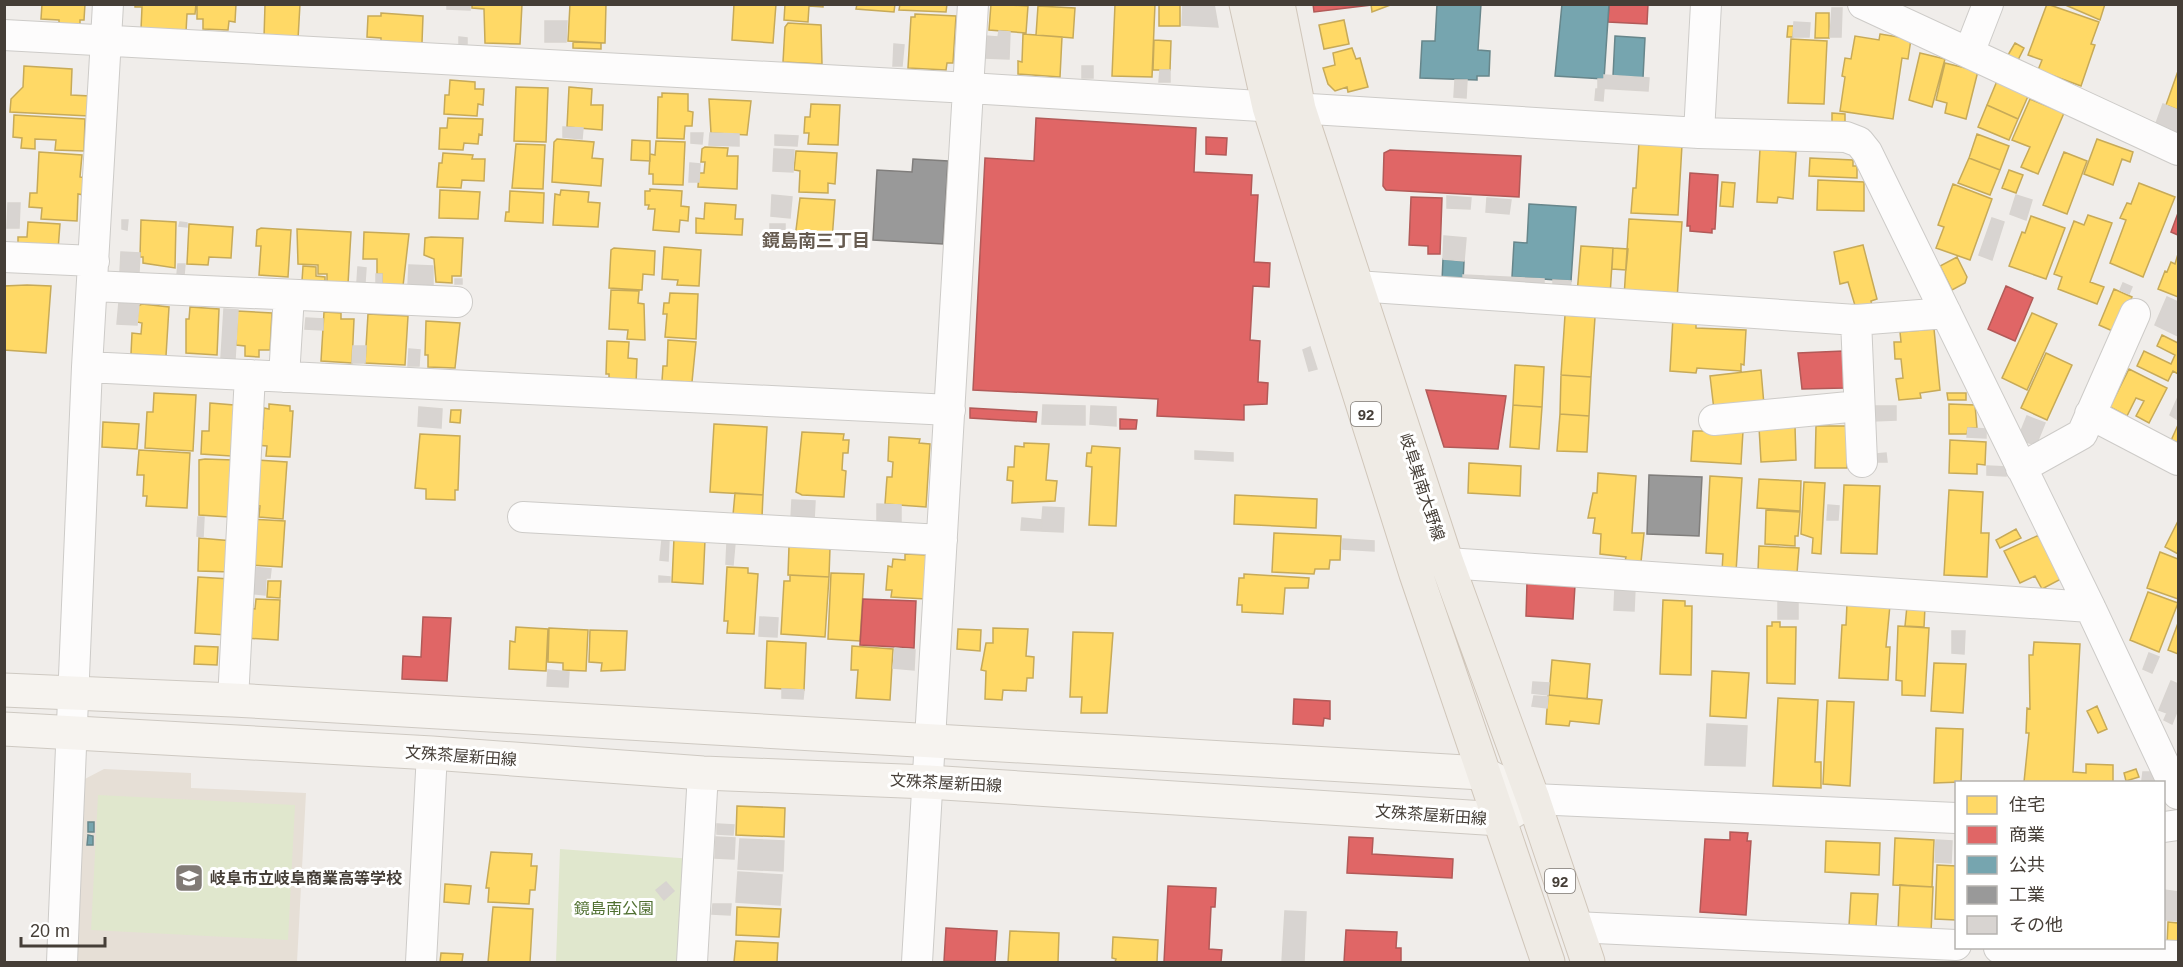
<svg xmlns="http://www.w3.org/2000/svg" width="2183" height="967" font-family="Arial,'Noto Sans JP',sans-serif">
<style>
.education{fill:#e6dfd6}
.green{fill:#e0e7cd}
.homes{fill:#ffd966;stroke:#c7aa58;stroke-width:1.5}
.shops{fill:#e06666;stroke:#b25a58;stroke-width:1.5}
.public{fill:#76a5af;stroke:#67868b;stroke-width:1.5}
.industry{fill:#999;stroke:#807e7c;stroke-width:1.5}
.building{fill:#d8d4d1;stroke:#d8d4d0;stroke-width:1.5}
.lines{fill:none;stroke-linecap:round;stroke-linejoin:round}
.street-casing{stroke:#cdcbc8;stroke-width:32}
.secondary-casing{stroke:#cec9c2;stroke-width:35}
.primary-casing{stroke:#d0c6ba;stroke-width:35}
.street{stroke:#fdfcfc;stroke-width:30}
.secondary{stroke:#f6f3ef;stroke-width:33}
.primary{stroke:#efebe5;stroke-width:33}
.labels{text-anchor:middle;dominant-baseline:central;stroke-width:6;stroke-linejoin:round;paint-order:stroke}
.shield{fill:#fff;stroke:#7d7873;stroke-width:1.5}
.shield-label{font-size:15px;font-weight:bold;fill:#453e37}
.street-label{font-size:16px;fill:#453e37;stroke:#fff}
.poi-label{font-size:16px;font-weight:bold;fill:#453e37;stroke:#fff;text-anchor:start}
.park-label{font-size:16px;fill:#507031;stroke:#fff}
.neighbourhood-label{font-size:18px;font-weight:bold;fill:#665b50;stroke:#fff}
</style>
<rect width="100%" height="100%" fill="#f0edea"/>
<path class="education" d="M104 769 191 773V788L306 793 297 962H71L81 781Z"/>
<path class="green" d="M98 795 295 805 288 940 91 930Z
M560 849 693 859 686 962H556Z"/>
<path class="homes" d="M42 4H85L84 20H80V28L59 27V20L41 19Z
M135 4H196L195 14H187L186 32 141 30 142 7H135Z
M197 4H236L235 22 229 21 228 30 203 29V19H197Z
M265 4H300L298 39 264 38Z
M472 4H522L520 44 485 43 484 9 472 8Z
M570 4H606L605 43 568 41Z
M734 4H776L773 43 732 40Z
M785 4H823V7L809 6 808 22 784 20Z
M857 4H895L894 12 856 9Z
M900 4H947L946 12 899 10Z
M991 4 1028 6 1026 33 989 30Z
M1115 4H1155L1152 77 1112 76Z
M1159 4H1180V26H1159Z
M1393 4 1372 12 1371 4Z
M2047 4 2099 22 2091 44 2095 45 2081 86 2038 70 2042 60 2028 55Z
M2063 4H2105L2100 20Z
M1038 6 1075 8 1073 38 1036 35Z
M381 13 423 16 422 43 381 41V38L367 37 368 16H381Z
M1816 13H1829V38H1815Z
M915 14 956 16 953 63H947L946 70 908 68 911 17H915Z
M1344 20 1349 44 1324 49 1319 25Z
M788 23 821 25 822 64 783 62 785 27Z
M1788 26H1794L1793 37H1787Z
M1023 34 1062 37 1060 77 1018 74V61L1022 62Z
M1880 34 1911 39 1908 59 1902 58 1893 119 1840 111 1845 77 1842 76 1845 58 1851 59 1855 36 1879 40Z
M1791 39 1827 41 1824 104 1788 103Z
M1154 40 1171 41 1170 70H1153Z
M573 42 601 43V49L573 48Z
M2015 43 2024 48 2018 60 2008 55Z
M1352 48 1356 59 1360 58 1368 87 1348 92 1347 87 1335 91 1328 84 1323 68 1335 65 1333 53Z
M1920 53 1945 59 1932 107 1909 100Z
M1945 63 1978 71 1966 119 1945 113 1947 103 1936 100Z
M24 66 72 69 71 95 90 96 89 116 10 112 11 99 23 87Z
M2178 71V110L2166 105Z
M450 80 475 82V89H484L483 105 478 104 477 116 444 114 445 95H449Z
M1997 81 2029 94 2018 119 1987 105Z
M516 87 548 88 546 142 514 141Z
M569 87 592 89 591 105H603L602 130 567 127Z
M662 93 688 94V111L693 112 692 126H685L684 139 657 138 658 97H662Z
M709 99 751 101 747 135 711 133Z
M2030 99 2064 113 2038 174 2021 167 2030 147 2012 140Z
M811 104 840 105 838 145 808 144 809 133H804L805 117H810Z
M1987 105 2018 119 2009 140 1978 127Z
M1832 113 1845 114V123L1832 122Z
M14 115 85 119 84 151 55 150 56 140 35 139V149L21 148 22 138 13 137Z
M448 118 483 119 482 135 479 134 478 144 464 143 463 150 439 149 440 128H447Z
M1977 134 2009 146 2000 170 1969 158Z
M557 139 594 142 592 158 603 159 601 186 552 182 554 142Z
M2097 139 2133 152 2130 162 2122 159 2113 185 2084 174Z
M632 140 650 141V161L631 160Z
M656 141 685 142 683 185 653 184V174H649L650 154 655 155Z
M1639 142 1682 145 1678 215 1631 213 1633 188H1636Z
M516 144 545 145 543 189 512 188Z
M705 147 728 148 727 156H738L737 189 698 187 699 173H704L705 162H701L702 149Z
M1760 149 1796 152 1793 199 1778 197 1777 203 1757 202Z
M796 151 837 153 835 184 828 183V193L799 192 800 171 794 170Z
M39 152 82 155 80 177 85 178 84 195 78 194 77 221 41 219 42 208 29 207 30 193H37Z
M2064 152 2087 161 2067 214 2043 205Z
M443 153 473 155 472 159H485L484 181 462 180 461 188 437 187 439 163H442Z
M1810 158 1853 160V166H1857V178L1809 176Z
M1969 158 2000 170 1990 195 1958 183Z
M2009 170 2023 175 2016 193 2002 188Z
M1818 180 1864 182V211L1817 210Z
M1722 182 1735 183 1733 207 1720 206Z
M2139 183 2175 197 2143 277 2110 263 2126 220 2120 218 2127 203 2131 204Z
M1953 184 1992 199 1970 260 1936 248 1944 227 1938 225Z
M650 189 682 191 681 206 689 207 688 221 680 220 679 232 653 230 655 209H648L649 205H645V191H650Z
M440 190 480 192 478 219 439 218Z
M561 190 589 192 588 202 600 203 598 227 553 225 555 194 560 195Z
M510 191 544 193 543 223 505 221 506 212H509Z
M800 198 835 200 832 240 795 238Z
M705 203 736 205 735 219H743L742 235 696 233V218L704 219Z
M2088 215 2112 223 2090 282 2104 287 2097 304 2058 289 2062 277 2054 274 2074 221 2084 225Z
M2031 216 2065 228 2046 279 2009 266 2022 232 2025 233Z
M1629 219 1682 222 1677 300 1624 297Z
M141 220 176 222 175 268 143 263V257H140Z
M28 222 60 224 58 250 18 248V237H27Z
M189 224 233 227 231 258 209 257 208 265 187 264Z
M261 228 291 230 288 277 259 275 261 246H256L257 230Z
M297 229 351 232 348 284 327 282V274H318V265L298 264Z
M364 232 409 234 403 286 382 285V274H377V259H363Z
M431 237 463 238 461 276H452V283L436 282 434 259 424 255 425 238Z
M1863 245 1877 299 1871 301 1872 306 1856 309 1848 282 1840 284 1834 252Z
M1581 246 1613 248 1610 296 1577 294Z
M664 247 701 250 699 286 677 285 678 280 662 279Z
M614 248 655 251 654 275 643 274 642 290 609 288 611 250Z
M1613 248 1628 249 1626 270 1612 269Z
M2178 254V297L2158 289 2165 271 2167 272 2171 262 2175 264Z
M1957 257 1967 277 1965 283 1952 290 1940 266Z
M303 266 316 267V276L325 277V282L302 281Z
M27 285 51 286 46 353 4 350V286Z
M2114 289 2132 297 2117 333 2099 325Z
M611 290 639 291 638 303 644 304 645 340 627 339 628 330 609 329Z
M670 293 698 294 696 339 665 337 667 314H663L664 303H669Z
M142 304 169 307 166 356 131 354 132 333 141 334 142 323 137 322 138 306Z
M190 307 219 309 217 355 186 353V319H189Z
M237 311 272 313 270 350H259V357L245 356V346L236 345Z
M324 312 341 313V319H354L352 363 321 361Z
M2032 313 2057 324 2027 390 2002 378Z
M368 314 408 316 405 365 365 363Z
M1565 315 1595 317 1591 377 1561 375Z
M1673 317 1696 318V328L1746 330 1744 365 1741 364V371L1697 368 1696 373 1670 371Z
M426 321 460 323 455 368 428 367V355H425Z
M1934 329 1940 390 1920 393 1921 398 1899 400 1896 379 1903 378 1901 359H1895L1894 342H1901L1900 332Z
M2162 335 2178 343V374L2173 371 2168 381 2137 366 2144 351 2171 364 2175 355 2157 346Z
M668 340 696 342 692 382 662 381 663 366H667Z
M607 341 629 342 628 358 637 359 636 384 609 382V374H606Z
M2046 353 2072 365 2047 420 2021 408Z
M1515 365 1544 367 1542 407 1513 405Z
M2129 369 2167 388 2149 423 2136 416 2144 401 2136 398 2127 416 2110 407Z
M1761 370 1764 405 1714 410 1710 376Z
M1561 375 1591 377 1589 416 1560 414Z
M154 393 196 395 193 451 145 448 147 412H153Z
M1947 393H1966V400H1948Z
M210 403 234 405 231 456 201 454 202 431H209Z
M269 404 290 406V411H293L290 457 266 456 267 446 255 445 256 428 263 429 264 408 269 409Z
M1949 404 1975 405 1977 428H1968L1967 434H1949Z
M1513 405 1542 407 1539 449 1510 447Z
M451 410H461L460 423 450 422Z
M1560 414 1589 416 1587 452 1557 451Z
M103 422 139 424 137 449 102 447Z
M714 424 767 427 763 495 710 492Z
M2178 425V450L2169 445Z
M1795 426 1796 460 1761 462 1759 427Z
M1816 426H1847V468H1815Z
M1693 431H1743L1741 464 1691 461Z
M802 432 844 434 843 440H849L848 453H843L842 470 846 471 844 497 802 495 796 492Z
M420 434 460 436 458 490H455V500L426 499V489L415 488Z
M889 437 920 439 919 443 930 444 926 507 885 504 887 477H892L893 462 888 461Z
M1950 440 1986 442 1985 465 1977 464V474L1949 473Z
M1024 443 1049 444 1046 480 1057 481 1055 501 1012 503 1013 481 1007 480 1008 467H1014L1015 446 1024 447Z
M1092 446 1120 448 1116 526 1089 525 1092 467 1086 466 1087 453H1091Z
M139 450 190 453 187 508 146 506 147 496H143L144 475H137Z
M205 459 233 460 229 517 199 515V460Z
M257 460 287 462 283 519 259 517 260 506 254 505Z
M1469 463 1521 466 1520 496 1468 493Z
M1598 473 1636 476 1632 533H1644L1641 562 1625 561 1626 557 1600 554 1601 534 1593 533 1595 518H1588L1593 493H1597Z
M1710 476 1742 478 1736 572 1722 571 1723 554 1706 553Z
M1759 479 1801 481 1800 511 1757 508Z
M1804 482 1825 483 1821 554 1812 553 1813 538 1801 534Z
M1844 485 1880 486 1877 554 1841 553Z
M1949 490 1983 492 1981 533H1989L1987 577 1944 575Z
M735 493 763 495 762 517 733 515Z
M1235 495 1317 499 1316 528 1234 524Z
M1766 510 1800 512 1798 536H1795V546L1765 544Z
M251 519 285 521 282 567 248 565Z
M2178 521V554L2165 547Z
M2016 529 2021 538 2000 548 1996 540Z
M1274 533 1341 536 1340 560H1330L1329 569H1315L1314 574 1272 572Z
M2039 535 2061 579 2042 589 2035 576 2020 583 2004 551Z
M199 538 233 541 231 572 198 571Z
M674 538 705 540 703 584 672 582Z
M789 546 830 548 829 577 788 575Z
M1759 546 1799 548 1797 573 1758 571Z
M2160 552 2178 559V599L2147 588Z
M905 554 928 555 926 599 891 597 892 590H886L888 566 892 567 893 559 905 560Z
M727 567 748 568V573L758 574 754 634 727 633 728 621H724Z
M831 573 864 574 860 641 828 639Z
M1244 574 1309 578 1308 588H1285L1283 614 1242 612V605H1237L1239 578H1244Z
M790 575 829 577 825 637 781 634 784 581H790Z
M198 577 230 579 227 635 195 633Z
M268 581H281L280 598 267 597Z
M2148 592 2178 603 2159 652 2130 640Z
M256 599 280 600 278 640 244 638 246 608 255 609Z
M1663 600 1685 601V606H1692L1691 675 1660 674Z
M1847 603 1890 605 1886 647H1890L1888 680 1839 678 1842 625H1846Z
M1907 606 1925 607 1924 627 1905 626Z
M1772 622H1780V627H1796L1795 684 1767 683V626H1772Z
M2178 623V654L2168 650Z
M1898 626 1929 628 1925 696 1902 695V681L1896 680Z
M516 627 548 629 546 671 509 669 510 641 515 642Z
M549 628 588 630 586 671 563 670V663L548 662Z
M993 628 1028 629 1026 656 1034 657 1033 678H1027L1026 691 1003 690 1002 700 985 699 986 671 981 670 986 643H993Z
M958 629 981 630 980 651 957 649Z
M590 630 627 631 625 670 601 671 602 663 589 662Z
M1073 632 1113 633 1107 713H1081L1082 697H1070Z
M767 641 806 643 804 690 765 688Z
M2034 642 2080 644 2073 772 2086 773V764L2113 765V782H2024L2029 733H2026L2027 708 2030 709 2029 655H2033Z
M195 646 218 647 217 665 194 664Z
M852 646 893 649 890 700 856 698 858 670H851Z
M1552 660 1590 664 1587 699 1549 695Z
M1934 663 1966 664 1963 713 1931 711Z
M1712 671 1749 673 1746 718 1710 716Z
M1548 695 1602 700 1599 724 1570 721 1569 726 1546 724Z
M1778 698 1818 700 1815 762H1821V788L1773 786Z
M1827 701 1854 702 1850 786 1823 784Z
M2097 706 2107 729 2098 733 2087 711Z
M1936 728 1963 729 1961 782 1934 783Z
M2136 769 2139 777 2126 781 2124 773Z
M737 806 785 808 784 837 736 835Z
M1895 838 1934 840 1932 887 1893 885Z
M1826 841 1880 843 1879 875 1825 872Z
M491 852 532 854 531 866H537L535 890H530L529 904 488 902 489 888H486Z
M1937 865 1956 866V920L1935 919Z
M445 884 471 886 469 904 444 902Z
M1900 885 1933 887 1931 933 1898 932Z
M1851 893 1878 894 1876 927 1849 926Z
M493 907 533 909 530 962H488Z
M737 907 781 909 779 937 736 935Z
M2168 922 2178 923V947L2167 946Z
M1010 931 1059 933 1058 962H1008Z
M1113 937 1158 940 1157 962H1115L1116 959 1112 958Z
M736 941 778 943 777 962H734Z
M441 953 463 954 462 962H440Z"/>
<path class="shops" d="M1313 4H1371V5L1314 12Z
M1609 4H1648L1647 24 1608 22Z
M1036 118 1196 128 1194 172 1252 175 1251 195H1258L1254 262 1270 263 1269 287 1253 286 1250 340 1260 341 1258 382 1268 383 1267 404 1244 405V420L1157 416 1158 399 973 390 985 158 1034 161Z
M1206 137 1227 138 1226 155 1206 154Z
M1390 150 1521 156 1519 197 1386 190 1383 186 1384 153Z
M1690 173 1718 175 1715 229H1712V233L1690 231V226H1687Z
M1411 197 1442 198 1440 254H1428V246L1409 245Z
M2178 213V235L2171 232Z
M2006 286 2033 298 2015 341 1988 329Z
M1843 351 1844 388 1802 389 1798 353Z
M1426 390 1506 396 1498 449 1444 447Z
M970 408 1037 412 1036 422 970 418Z
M1120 419 1137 420 1136 429H1120Z
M1527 582 1575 585 1573 619 1526 616Z
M863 599 916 601 914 648 860 645Z
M423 617 451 618 447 681 402 679 403 656 421 657Z
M1294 699 1330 701V719L1324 718 1323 726 1293 724Z
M1730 832 1748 833 1747 841H1751L1746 915 1700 912 1705 839 1730 840Z
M1349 837 1373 838 1372 854 1453 859 1452 878 1347 873Z
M1168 886 1216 888 1215 907H1211L1209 949 1222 950 1221 962H1164Z
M946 928 997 931 995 962 944 961Z
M1346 930 1397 932 1396 948H1401V962H1344Z"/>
<path class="public" d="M1437 4H1481L1478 50 1490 51 1489 76H1477V80L1420 78 1422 41H1435Z
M1562 4H1609L1604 79 1555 76Z
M1615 36 1645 38 1643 78 1613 76Z
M1529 204 1576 207 1571 281 1512 277 1514 242 1527 243Z
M1443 259 1464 261 1463 282 1442 281Z
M88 822H94V832H88Z
M88 835 93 836V845H87Z"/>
<path class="industry" d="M913 159 948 161 943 244 873 240 877 170 912 172Z
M1649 475 1702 477 1699 536 1647 534Z"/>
<path class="building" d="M447 4H470V10L447 9Z
M1183 4H1214L1218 27 1182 25Z
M1832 8H1842L1841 37H1830Z
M545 21H567L566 42H545Z
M1794 22 1810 23 1809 37H1793Z
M999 31 1010 32 1009 59 985 58 986 36 998 37Z
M459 37 467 38V44H459Z
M894 44 904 45 902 66H893Z
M1082 66H1093V78H1082Z
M1160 70H1170V82H1159Z
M1604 75 1649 78 1648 91 1598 88V79H1604Z
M1455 80H1467L1466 98 1454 97Z
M1596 89H1604L1603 101 1595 100Z
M2163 104 2178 110V135L2155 126Z
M563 127 583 128 582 139 563 137Z
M691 133H703L702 144 691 143Z
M710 133 739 134V146L709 145Z
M775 135 798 136 797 146 775 145Z
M774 149 794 150 793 172 773 171Z
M690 163 700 164 699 182H689Z
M772 195 792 197 790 218 771 216Z
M2016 195 2032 200 2026 220 2010 214Z
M1447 196 1471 198 1470 209 1447 208Z
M1487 198 1511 200 1509 214 1486 212Z
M8 203H20L19 228H7Z
M1992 218 2004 222 1992 260 1979 255Z
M122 220H128L127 230 122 229Z
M180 222 187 223V227L179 226Z
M770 224H785V240L770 239Z
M1444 236 1466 238 1464 261 1443 259Z
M121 252 140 253 139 272H120Z
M178 264H185L184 275H177Z
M409 265 433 266V288L408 286Z
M358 267 366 268 365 282H357Z
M376 274H382V285L376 284Z
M1463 275 1484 276V286L1463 285Z
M1484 276 1544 279V290L1484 286Z
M455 279H462V284H455Z
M1553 280 1571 281 1570 291 1553 290Z
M2123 283 2132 287 2129 294 2120 290Z
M2167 297 2178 302V336L2155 325Z
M119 302 139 304 137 325 117 324Z
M224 309 238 310 235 359 221 358Z
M306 318 323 319V330L305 329Z
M353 346H366L365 363H352Z
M1310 347 1317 369 1309 371 1303 350Z
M409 349 420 350 419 366H408Z
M2178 397V420L2170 415Z
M1043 405 1085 406V425L1042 424Z
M1091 406 1116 407V426L1090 424Z
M1871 406H1896V420L1872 421Z
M419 407 442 409 441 428 418 426Z
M2027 416 2045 423 2036 445 2026 442 2021 431Z
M1968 428 1986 429V438L1967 437Z
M1195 451 1233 453V461L1195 459Z
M1886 453 1887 462H1876V454Z
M1987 466 2007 467 2006 476 1987 475Z
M792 500 815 501 814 521 791 519Z
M877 504 901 505V526L877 524Z
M1828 505 1839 506 1838 520H1827Z
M1043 507 1064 508 1063 532 1041 531Z
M198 517H204L203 537 197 536Z
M1022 518 1042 520 1041 531 1021 530Z
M1343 539 1374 541V551L1342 549Z
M662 540H669L668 561 660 560Z
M727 543H735L733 565 726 564Z
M251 567 271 569 270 578 250 577Z
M659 576 670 577V582H659Z
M248 578 266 579 265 595 247 593Z
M1615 588H1635L1634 611 1614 610Z
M1778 600 1798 601V619H1778Z
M760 617 778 618 777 637 759 636Z
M1952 631H1965L1964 654 1952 653Z
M895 648 915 650 914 670 893 668Z
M2149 653 2159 657 2152 673 2143 669Z
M548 670 569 672 568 687 547 686Z
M2171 681 2178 684V709L2172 724 2164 720 2167 713 2159 710Z
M1533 682 1549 683 1548 695 1532 693Z
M782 689 804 690 803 699 782 698Z
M1534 696 1548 697 1547 708 1532 706Z
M1707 724 1747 726 1745 766 1705 765Z
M2143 772H2152L2155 780H2142Z
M717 824 734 825 733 835 717 834Z
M716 837 735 838 734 859 715 858Z
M740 839 784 841 783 871 738 869Z
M1936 840 1952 841 1951 863 1935 862Z
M738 872 782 875 780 905 736 902Z
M666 882 674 891 664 900 656 890Z
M2164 890 2178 892V913L2164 912Z
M713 904H731L730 915 712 914Z
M1285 911 1306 912 1304 962H1282Z
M2166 913 2178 914V921L2166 920Z"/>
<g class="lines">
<g class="street-casing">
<path id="street" d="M1863 4 2178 150
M4 35 969 88 1699 133 1846 137 1859 142 1867 152 2090 607 2178 794
M1969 53 1988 4
M1699 133 1706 4
M4 257 94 261
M92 286 457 302
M1356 286 1856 320 1946 313
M1856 320 1862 462
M87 367 950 410
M284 377 289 295
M2090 414 2178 460
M1714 420 1859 406
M2021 468 2082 434 2135 314
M523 517 942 540
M1447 563 2090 607
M233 700 250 375
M1533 799 1956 818
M2164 827 2178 825
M1575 927 1956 945
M1999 948 2178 956
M62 962 87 367 108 4
M421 962 432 753
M692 962 703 773
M917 962 973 4"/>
</g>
<g class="secondary-casing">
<path id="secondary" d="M4 690 233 700 1482 773 1533 799
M4 729 432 753 703 773 928 782 1500 819 1533 799"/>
</g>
<g class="primary-casing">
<path id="primary" d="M1246 4 1269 107 1416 574 1548 962
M1278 4 1299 109 1447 563 1533 799 1588 962"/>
</g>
<use href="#street" class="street"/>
<use href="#secondary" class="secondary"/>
<use href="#primary" class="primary"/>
</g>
<defs>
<g id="school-square" transform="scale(1.5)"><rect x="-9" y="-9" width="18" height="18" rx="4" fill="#817b76" stroke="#fff"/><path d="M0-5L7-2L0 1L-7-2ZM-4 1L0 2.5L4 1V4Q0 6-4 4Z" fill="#fff"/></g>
</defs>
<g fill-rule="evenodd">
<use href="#school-square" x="189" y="878"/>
</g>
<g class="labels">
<g class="shield">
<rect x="1351" y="402" width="30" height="24" rx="4.5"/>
<rect x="1545" y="869" width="30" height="24" rx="4.5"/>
</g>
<g class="shield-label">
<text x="1366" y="414">92</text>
<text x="1560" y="881">92</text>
</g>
<g class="street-label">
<text transform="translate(1422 487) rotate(72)">岐阜巣南大野線</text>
<text transform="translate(461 756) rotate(4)">文殊茶屋新田線</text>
<text transform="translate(946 783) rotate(3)">文殊茶屋新田線</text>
<text transform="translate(1431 815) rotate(4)">文殊茶屋新田線</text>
</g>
<g class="poi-label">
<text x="210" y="878">岐阜市立岐阜商業高等学校</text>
</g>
<g class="park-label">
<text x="614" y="908">鏡島南公園</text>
</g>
<g class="neighbourhood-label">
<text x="816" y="241">鏡島南三丁目</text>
</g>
</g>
<rect width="2183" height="967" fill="none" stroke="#453e37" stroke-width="12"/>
<rect x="1955" y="781" width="210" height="168" fill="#ffffff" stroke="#b5b2af" stroke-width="1.5"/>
<rect x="1967" y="796" width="30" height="18" fill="#ffd966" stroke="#b5b2af" stroke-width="1.5"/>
<text x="2009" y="811" font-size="18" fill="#453e37">住宅</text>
<rect x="1967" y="826" width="30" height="18" fill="#e06666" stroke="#b5b2af" stroke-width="1.5"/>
<text x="2009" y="841" font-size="18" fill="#453e37">商業</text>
<rect x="1967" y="856" width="30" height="18" fill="#76a5af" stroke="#b5b2af" stroke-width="1.5"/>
<text x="2009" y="871" font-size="18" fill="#453e37">公共</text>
<rect x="1967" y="886" width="30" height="18" fill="#999999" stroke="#b5b2af" stroke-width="1.5"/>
<text x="2009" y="901" font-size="18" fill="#453e37">工業</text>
<rect x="1967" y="916" width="30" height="18" fill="#d8d4d1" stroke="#b5b2af" stroke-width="1.5"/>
<text x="2009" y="931" font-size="18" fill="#453e37">その他</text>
<path d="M21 937v9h84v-9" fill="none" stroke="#453e37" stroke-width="3"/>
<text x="30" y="937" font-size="18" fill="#453e37" stroke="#ffffff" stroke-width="4.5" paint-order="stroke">20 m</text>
</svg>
